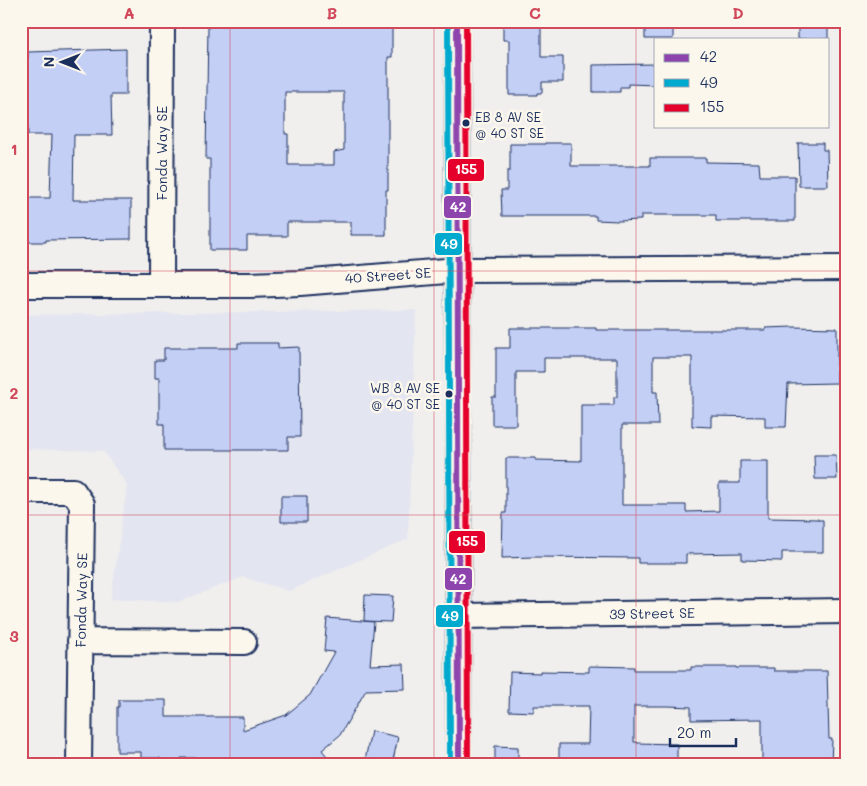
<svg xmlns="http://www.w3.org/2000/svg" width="867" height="786" font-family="Mali,sans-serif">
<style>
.built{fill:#e3e5f0}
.building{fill:#c4cff6;stroke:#1b2f5e;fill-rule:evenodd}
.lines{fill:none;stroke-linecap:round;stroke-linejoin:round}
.minor-casing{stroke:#1b2f5e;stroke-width:28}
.minor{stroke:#fbf7ec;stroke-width:24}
.bus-1-casing{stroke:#fbf7ec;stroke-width:10}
.bus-2-casing{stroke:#fbf7ec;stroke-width:10}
.bus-3-casing{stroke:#fbf7ec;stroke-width:10}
.bus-1{stroke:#8e44ad;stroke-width:6}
.bus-2{stroke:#00a9ce;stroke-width:6}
.bus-3{stroke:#e4002b;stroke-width:6}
.grid{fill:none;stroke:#d1495b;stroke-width:1;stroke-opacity:0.55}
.bus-dot{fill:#1b2f5e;stroke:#fbf7ec;stroke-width:2}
.labels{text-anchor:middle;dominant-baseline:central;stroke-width:5;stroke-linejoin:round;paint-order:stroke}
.bus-label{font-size:13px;fill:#1b2f5e;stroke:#fbf7ec;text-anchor:start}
.street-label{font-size:14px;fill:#1b2f5e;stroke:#fbf7ec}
.line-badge{stroke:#fbf7ec;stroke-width:2}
.badge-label{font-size:14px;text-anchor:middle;font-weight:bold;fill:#fff}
.neatline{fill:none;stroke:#d1495b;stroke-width:2}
.grid-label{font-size:16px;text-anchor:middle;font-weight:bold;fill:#d1495b}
</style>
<rect width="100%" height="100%" fill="#f0efee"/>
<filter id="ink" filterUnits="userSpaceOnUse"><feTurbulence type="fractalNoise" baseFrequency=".02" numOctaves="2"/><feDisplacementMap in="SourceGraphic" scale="10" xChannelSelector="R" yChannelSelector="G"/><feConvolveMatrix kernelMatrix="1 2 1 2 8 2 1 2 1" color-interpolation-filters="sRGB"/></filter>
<g filter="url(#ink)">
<path class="built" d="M416 310 408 539 289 591 243 577 178 602 111 599 127 485 103 451 21 449V315Z"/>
<path class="building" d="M256 21H392V57H388V190H386V235H351V222H287V236H247V250H210V159H206L208 26 256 25ZM285 92H344V150L334 152V165H288V134H285Z
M503 21H541V57H563V82H542V93H537V95H509V40H503Z
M645 21H673V39H645Z
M798 21H828V39H798Z
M126 49V95H111L112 135H74L73 200H131V239L46 240V242H21V198H50L52 135H28L27 105H21V58H28V52Z
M656 64V85L628 84V87H620V92H593V65Z
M545 143H571V166H650V158H706V162L759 163 760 176H795V221H716V215H641V220L618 221 596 220V216H502L501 190H507V171H510V144H545Z
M798 143H823V150H827L828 186H799Z
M793 327 837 328V383L788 384 786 427H765V417L711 416V427L692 426V357H653V392H657L658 425H622V505H686V512L719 511V483H740V461H768V518L818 519V520H823V552H782V561L742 560V553L686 554V563H638V558L534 557 502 558 503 513H506V458H536V460L581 461V405H614V397H617V358H544V372H516V425H492V397H496V348H510V328H596V330H765V328Z
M238 343H278V348L299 347 300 437H288V450H164V424H159V378H155V360H164V348H238Z
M814 455H836L837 479H815Z
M281 496H307V522H281Z
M365 595 393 596 391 622 364 621Z
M327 618 374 622 370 665 404 664 405 689 366 690 340 735 322 750 334 765H214V758H181V765H160V758H141V752H117V707H119V700H166V717H243V730L286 715 310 695 334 652 324 651Z
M589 666 634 667V670H691V667H736V668H774V671H827L829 739H832L831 765H762V719L691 720V707L668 706H634V742H637V743L677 744V765H559V744H588L589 706H534V712L509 711 510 672 540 673V671L589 672Z
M371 731 398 737 392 765 365 760Z
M495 746 518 747V765H495Z"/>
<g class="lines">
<g class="minor-casing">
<path id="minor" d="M457 21 459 765
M21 285H250L300 283 458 270 846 268
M161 285 162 21
M21 491H73L82 504 79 765
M459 616 846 611
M80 641 244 642"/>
</g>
<use href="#minor" class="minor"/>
<g class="bus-1-casing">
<path id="bus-1" d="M457 21 459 765"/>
</g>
<g class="bus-2-casing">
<path id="bus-2" d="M448 21 450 765"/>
</g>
<g class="bus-3-casing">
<path id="bus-3" d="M466 21 468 765"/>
</g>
<use href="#bus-1" class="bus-1"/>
<use href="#bus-2" class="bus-2"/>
<use href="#bus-3" class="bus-3"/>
</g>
</g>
<path class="grid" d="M230 21V765M434 21V765M636 21V765M21 271H846M21 515H846"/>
<g class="bus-dot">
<circle cx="466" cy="123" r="4.5"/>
<circle cx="449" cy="394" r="4.5"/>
</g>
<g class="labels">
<g class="bus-label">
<text x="475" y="116">EB 8 AV SE<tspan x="475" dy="16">@ 40 ST SE</tspan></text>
<text x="440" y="387" text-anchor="end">WB 8 AV SE<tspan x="440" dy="16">@ 40 ST SE</tspan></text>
</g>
<g class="street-label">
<text transform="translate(161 153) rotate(-90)">Fonda Way SE</text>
<text transform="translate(388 275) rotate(-4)">40 Street SE</text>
<text transform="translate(81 600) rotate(-89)">Fonda Way SE</text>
<text transform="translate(652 613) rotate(-1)">39 Street SE</text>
</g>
</g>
<g class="line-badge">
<rect x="447" y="158" width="38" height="24" rx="5" fill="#e4002b"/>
<rect x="443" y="195" width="29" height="24" rx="5" fill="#8e44ad"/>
<rect x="434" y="232" width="29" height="24" rx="5" fill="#00a9ce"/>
<rect x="448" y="530" width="38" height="24" rx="5" fill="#e4002b"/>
<rect x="444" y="567" width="29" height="24" rx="5" fill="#8e44ad"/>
<rect x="435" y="604" width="29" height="24" rx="5" fill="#00a9ce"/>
</g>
<g class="badge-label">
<text x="466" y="174">155</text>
<text x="458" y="212">42</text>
<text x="449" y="249">49</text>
<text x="467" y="546">155</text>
<text x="458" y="584">42</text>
<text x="450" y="621">49</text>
</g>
<rect width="867" height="786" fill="none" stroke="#fbf7ec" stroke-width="55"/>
<rect x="654" y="38" width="175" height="90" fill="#fbf7ec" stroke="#a1a7b3"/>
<rect x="664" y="54" width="25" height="8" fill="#8e44ad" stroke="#a1a7b3"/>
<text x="700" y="62" font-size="15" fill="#1b2f5e">42</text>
<rect x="664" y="79" width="25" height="8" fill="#00a9ce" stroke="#a1a7b3"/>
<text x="700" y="88" font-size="15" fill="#1b2f5e">49</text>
<rect x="664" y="104" width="25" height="8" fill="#e4002b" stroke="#a1a7b3"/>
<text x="700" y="112" font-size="15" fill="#1b2f5e">155</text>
<g transform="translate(62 62) rotate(270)" stroke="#fbf7ec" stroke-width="4" paint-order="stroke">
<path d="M0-4L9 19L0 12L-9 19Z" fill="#1b2f5e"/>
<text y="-8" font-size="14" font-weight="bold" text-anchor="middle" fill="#1b2f5e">N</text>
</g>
<path d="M670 738v8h66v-8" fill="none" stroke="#1b2f5e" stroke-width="2.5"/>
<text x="677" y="738" font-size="15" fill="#1b2f5e" stroke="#fbf7ec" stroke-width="4" paint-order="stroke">20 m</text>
<rect x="28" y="28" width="812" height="730" class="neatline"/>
<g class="grid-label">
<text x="129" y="19">A</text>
<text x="332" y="19">B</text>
<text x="535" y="19">C</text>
<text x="738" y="19">D</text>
<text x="14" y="155">1</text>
<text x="14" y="399">2</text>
<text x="14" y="642">3</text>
</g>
</svg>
